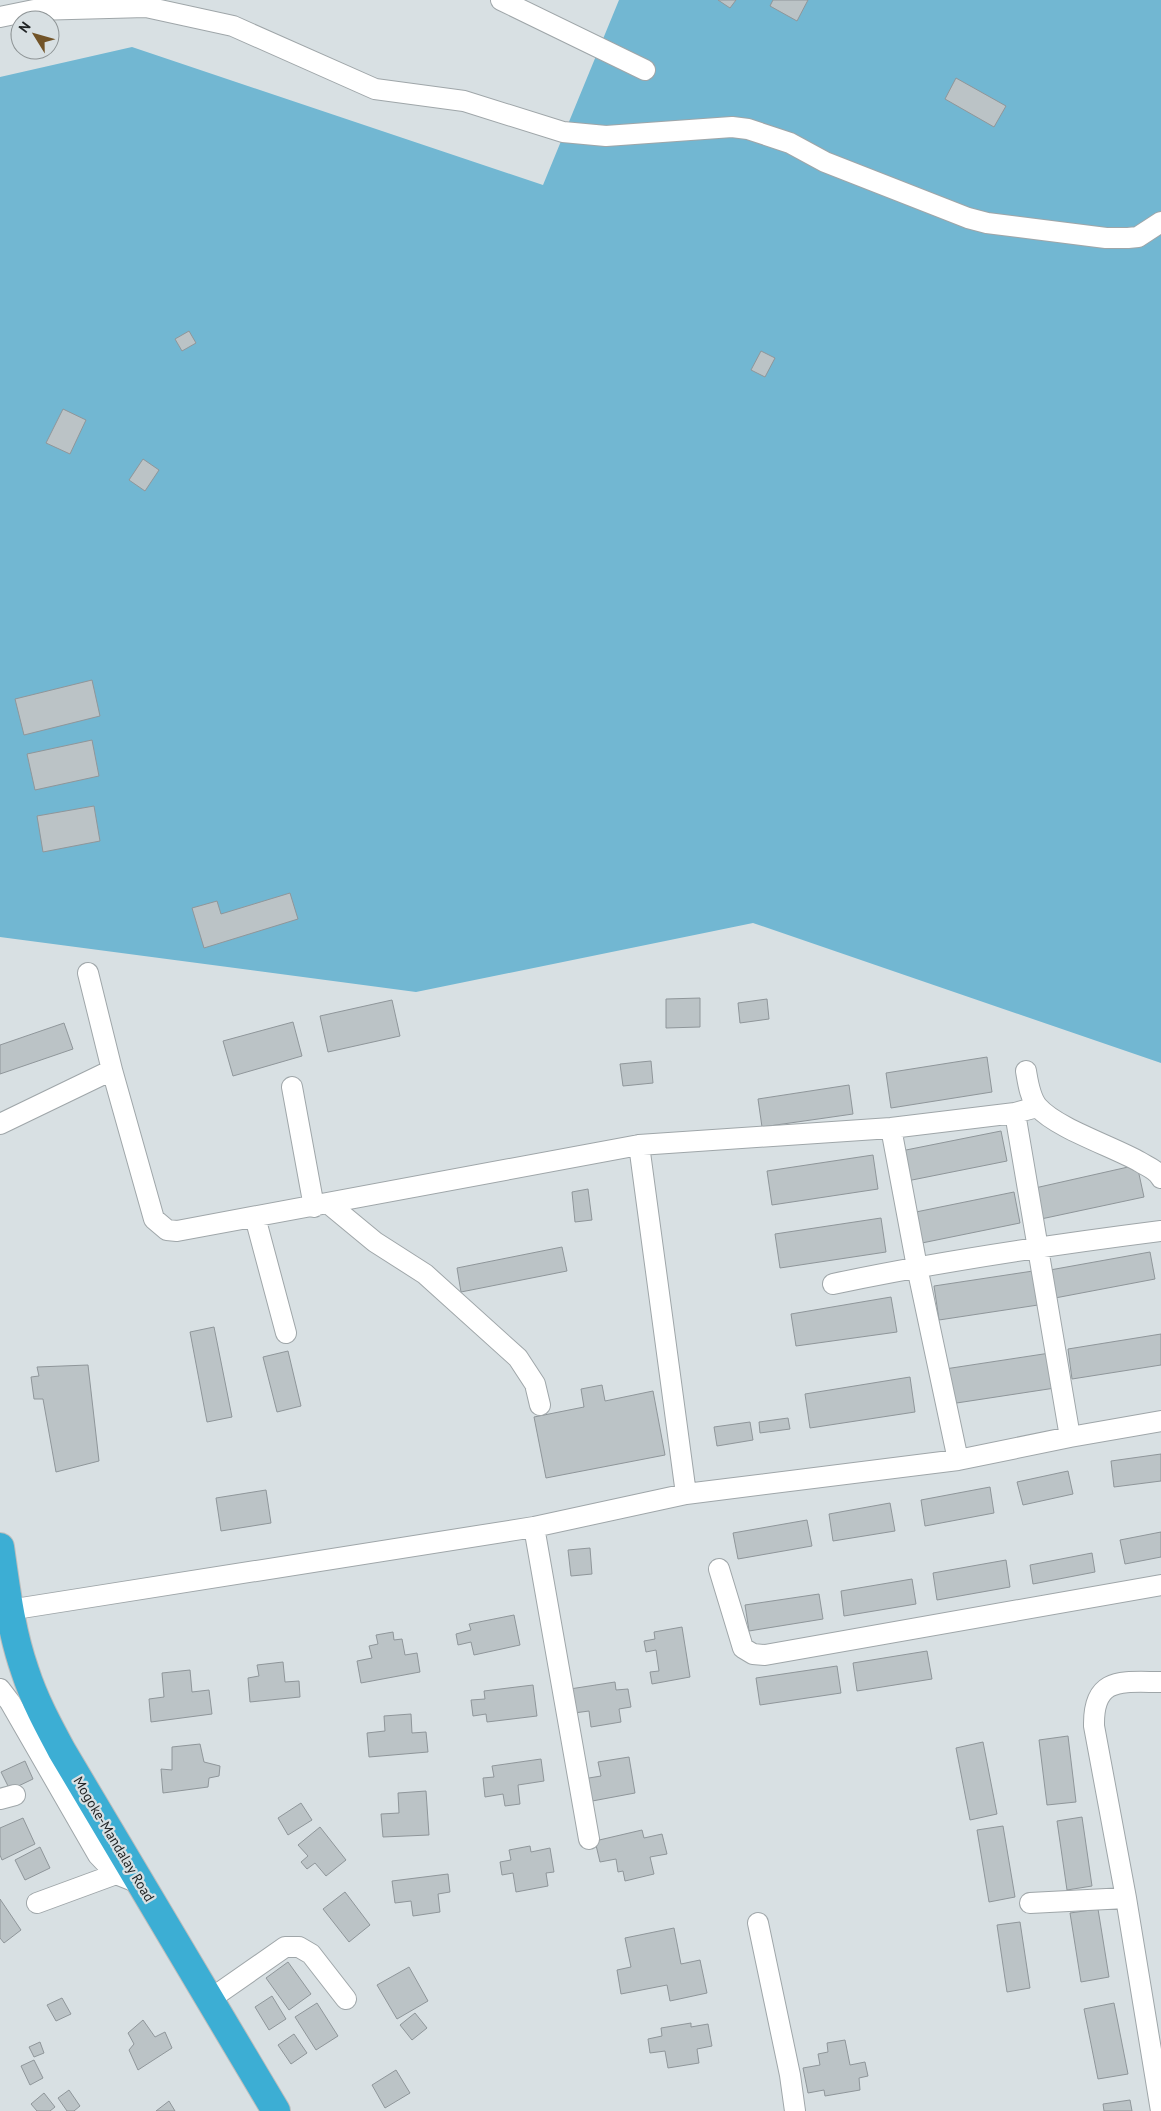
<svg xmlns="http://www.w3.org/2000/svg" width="1161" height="2111" font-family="'PT Sans',sans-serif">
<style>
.green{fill:#72b7d2}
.building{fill:#bbc3c6;stroke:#8f969a}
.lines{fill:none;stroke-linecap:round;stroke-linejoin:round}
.minor-casing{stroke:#9fa6a9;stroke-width:22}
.highway-casing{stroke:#bcbdbd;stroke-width:30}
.minor{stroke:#fff;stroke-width:20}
.highway{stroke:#3caed4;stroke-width:28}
.labels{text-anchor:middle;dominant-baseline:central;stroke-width:4.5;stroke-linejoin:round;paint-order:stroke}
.street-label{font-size:14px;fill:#1f2223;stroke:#d8e0e3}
</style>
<rect width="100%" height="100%" fill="#d8e0e3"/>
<path class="green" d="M619 0H1161V1063L753 923 416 992 0 937V77L132 47 543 185Z"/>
<path class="building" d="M718 0H736L730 8Z
M773 0H808L797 21 770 6Z
M956 78 1006 106 994 127 945 99Z
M189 331 196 343 182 351 175 339Z
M761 351 775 358 765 377 751 370Z
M63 409 86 420 70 454 46 443Z
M143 459 159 470 145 491 129 480Z
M92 680 100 716 24 735 15 699Z
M92 740 99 776 35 790 27 754Z
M94 806 100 841 43 852 37 816Z
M290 893 298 919 204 948 192 908 217 901 221 914Z
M700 998V1027L666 1028V999Z
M767 999 769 1019 740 1023 738 1003Z
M392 1000 400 1036 328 1052 320 1016Z
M293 1022 302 1056 233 1076 223 1041Z
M64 1023 73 1049 0 1074V1045Z
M987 1057 992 1092 891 1108 886 1073Z
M651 1061 653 1083 623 1086 620 1064Z
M849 1085 853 1114 762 1127 758 1099Z
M1001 1131 1007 1161 907 1181 901 1151Z
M873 1155 878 1189 772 1205 767 1171Z
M1137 1165 1144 1197 1041 1219 1035 1188Z
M588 1189 592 1220 575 1222 572 1192Z
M1014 1192 1020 1223 917 1244 911 1213Z
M881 1218 886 1252 780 1268 775 1234Z
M562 1247 567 1271 461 1292 457 1268Z
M1150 1252 1155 1279 1055 1298 1050 1270Z
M1033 1271 1038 1305 939 1320 934 1286Z
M891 1297 897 1332 796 1346 791 1314Z
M214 1327 232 1417 207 1422 190 1332Z
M1161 1334V1365L1072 1379 1068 1349Z
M288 1351 301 1406 277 1412 263 1357Z
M1050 1353 1055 1388 950 1404 945 1369Z
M88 1365 99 1461 56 1472 43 1399H34L31 1377 39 1376 37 1367Z
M910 1377 915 1412 810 1428 805 1394Z
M602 1385 605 1401 653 1391 665 1455 546 1478 534 1417 584 1407 581 1389Z
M788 1418 790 1429 760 1433 759 1422Z
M750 1422 753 1440 717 1446 714 1427Z
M1161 1454V1481L1114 1487 1111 1461Z
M1068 1471 1073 1494 1023 1505 1017 1482Z
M990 1487 994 1513 925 1526 921 1500Z
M266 1490 271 1523 221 1531 216 1498Z
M890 1503 895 1531 833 1541 829 1514Z
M807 1520 812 1546 738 1559 733 1533Z
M1161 1532V1557L1125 1564 1120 1540Z
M590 1548 592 1574 571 1576 568 1550Z
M1092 1553 1095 1572 1033 1584 1030 1565Z
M1006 1560 1010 1587 937 1600 933 1573Z
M912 1579 916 1604 844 1616 841 1591Z
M819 1594 823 1619 749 1631 745 1605Z
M514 1615 520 1645 474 1655 471 1642 458 1645 456 1634 471 1630 469 1624Z
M682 1627 690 1677 652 1684 650 1672 659 1671 656 1650 646 1652 644 1641 655 1639 654 1632Z
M393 1632 394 1640 402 1639 405 1655 417 1653 420 1672 361 1683 357 1661 372 1658 369 1646 378 1644 376 1635Z
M927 1651 932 1679 857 1691 853 1663Z
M283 1662 285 1682 299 1681 300 1697 250 1702 248 1678 259 1676 257 1665Z
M837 1666 841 1693 760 1705 756 1678Z
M190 1670 192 1692 209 1690 212 1714 151 1722 149 1699 164 1697 162 1673Z
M615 1682 616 1690 628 1689 631 1707 619 1709 621 1722 591 1727 589 1711 574 1713 570 1689Z
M533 1685 537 1716 487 1722 486 1714 473 1716 471 1700 485 1699 484 1691Z
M411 1714 412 1733 426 1732 428 1752 369 1757 367 1733 385 1731 384 1716Z
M1068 1736 1076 1802 1047 1805 1039 1740Z
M983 1742 997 1814 970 1820 956 1748Z
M200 1744 204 1762 220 1766 219 1776 209 1778 208 1787 163 1793 161 1769 172 1770V1747Z
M629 1757 635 1793 587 1802 583 1779 601 1776 598 1762Z
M541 1759 544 1781 518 1785 520 1804 505 1806 503 1794 485 1797 483 1778 494 1777 492 1766Z
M25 1761 33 1779 10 1790 1 1772Z
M426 1791 429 1835 383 1837 381 1814 399 1813 398 1793Z
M301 1803 312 1820 288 1835 278 1818Z
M1082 1817 1092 1886 1067 1890 1057 1821Z
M23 1818 35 1844 2 1860 0 1855V1828Z
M1003 1826 1015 1897 989 1902 977 1830Z
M320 1827 346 1860 326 1876 315 1863 307 1869 301 1862 308 1856 298 1845Z
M642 1830 644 1838 662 1834 667 1854 650 1857 654 1874 625 1881 623 1871 618 1872 616 1859 600 1862 595 1841Z
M530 1846 531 1852 550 1848 554 1872 546 1873 548 1886 516 1892 513 1873 502 1875 500 1862 511 1860 509 1850Z
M40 1847 50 1868 25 1880 15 1860Z
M448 1874 450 1892 438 1894 440 1912 413 1916 411 1901 395 1903 392 1881Z
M345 1892 370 1925 349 1942 323 1909Z
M0 1899 21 1930 4 1943 0 1938Z
M1098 1909 1109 1977 1081 1982 1070 1913Z
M1020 1922 1030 1988 1007 1992 997 1925Z
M674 1928 681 1964 700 1960 707 1993 670 2001 667 1985 621 1994 617 1970 631 1967 625 1938Z
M288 1962 311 1994 289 2010 266 1978Z
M409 1967 428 2001 397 2019 377 1985Z
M272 1996 286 2019 269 2030 255 2007Z
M62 1998 71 2014 56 2021 47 2005Z
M317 2003 338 2036 316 2050 295 2017Z
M1114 2003 1128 2074 1098 2079 1084 2009Z
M415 2013 427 2028 412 2040 400 2025Z
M143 2020 155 2037 165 2032 172 2048 138 2070 129 2050 134 2044 128 2033Z
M691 2023V2027L708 2024 712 2046 697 2049 699 2063 668 2068 665 2051 650 2053 648 2039 662 2036 661 2028Z
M294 2034 307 2053 291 2064 278 2045Z
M845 2040 850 2065 865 2062 868 2076 859 2078 860 2090 825 2096 824 2090 808 2093 803 2068 820 2065 818 2054 828 2052 827 2043Z
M40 2042 44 2053 34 2057 29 2047Z
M34 2060 43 2078 30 2085 21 2066Z
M396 2070 410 2093 385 2108 372 2085Z
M69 2090 80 2106 74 2111H67L58 2098Z
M44 2093 55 2107 50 2111H37L31 2104Z
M1130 2100 1132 2111H1104L1103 2104Z
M169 2101 175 2111H156Z"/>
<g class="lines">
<g class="minor-casing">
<path id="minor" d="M501 0 645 70
M0 17 34 10 146 7 233 26 375 89 464 101 563 132 606 136 732 127 748 129 790 143 825 162 968 218 987 223 1106 238H1128L1138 237 1161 222
M88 973 112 1070
M1026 1071C1028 1083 1030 1098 1038 1107 1056 1128 1114 1147 1140 1162 1148 1167 1157 1170 1161 1178
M292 1087 314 1207
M1015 1113 1070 1437
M0 1124 112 1070 154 1219 167 1230 177 1231 639 1145 891 1128 1015 1113 1037 1107
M891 1128 917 1267 958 1460
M639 1145 686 1494
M329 1204 375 1242 425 1274 518 1358 535 1384 540 1405
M255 1217 286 1333
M833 1284C941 1261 1051 1245 1161 1231
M534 1527 589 1839
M719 1569 743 1648 753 1654 765 1655 1161 1585
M9 1610 534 1527 686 1494 958 1460 1070 1437 1161 1421
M0 1689 10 1702 98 1855 116 1874 141 1884
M0 1799 15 1795
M1126 1898 1161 2111
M37 1903 116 1874
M1030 1903 1126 1898 1094 1726C1093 1676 1122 1682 1161 1682
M758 1923 790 2075 795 2111
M209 2000 285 1947H299L311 1954 346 1999"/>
</g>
<g class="highway-casing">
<path id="highway" d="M0 1547C6 1589 11 1631 25 1671 34 1699 48 1725 62 1751L276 2111"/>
</g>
<use href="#minor" class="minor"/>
<use href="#highway" class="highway"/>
</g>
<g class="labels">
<g class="street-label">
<text transform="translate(114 1839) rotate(59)">Mogoke-Mandalay Road</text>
</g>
</g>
<g transform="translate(35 35) rotate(307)"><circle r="24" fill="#d8e0e3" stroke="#8e9496"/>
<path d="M0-4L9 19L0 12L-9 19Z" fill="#725428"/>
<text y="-8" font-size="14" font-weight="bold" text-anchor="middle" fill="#1f2223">N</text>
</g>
</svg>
